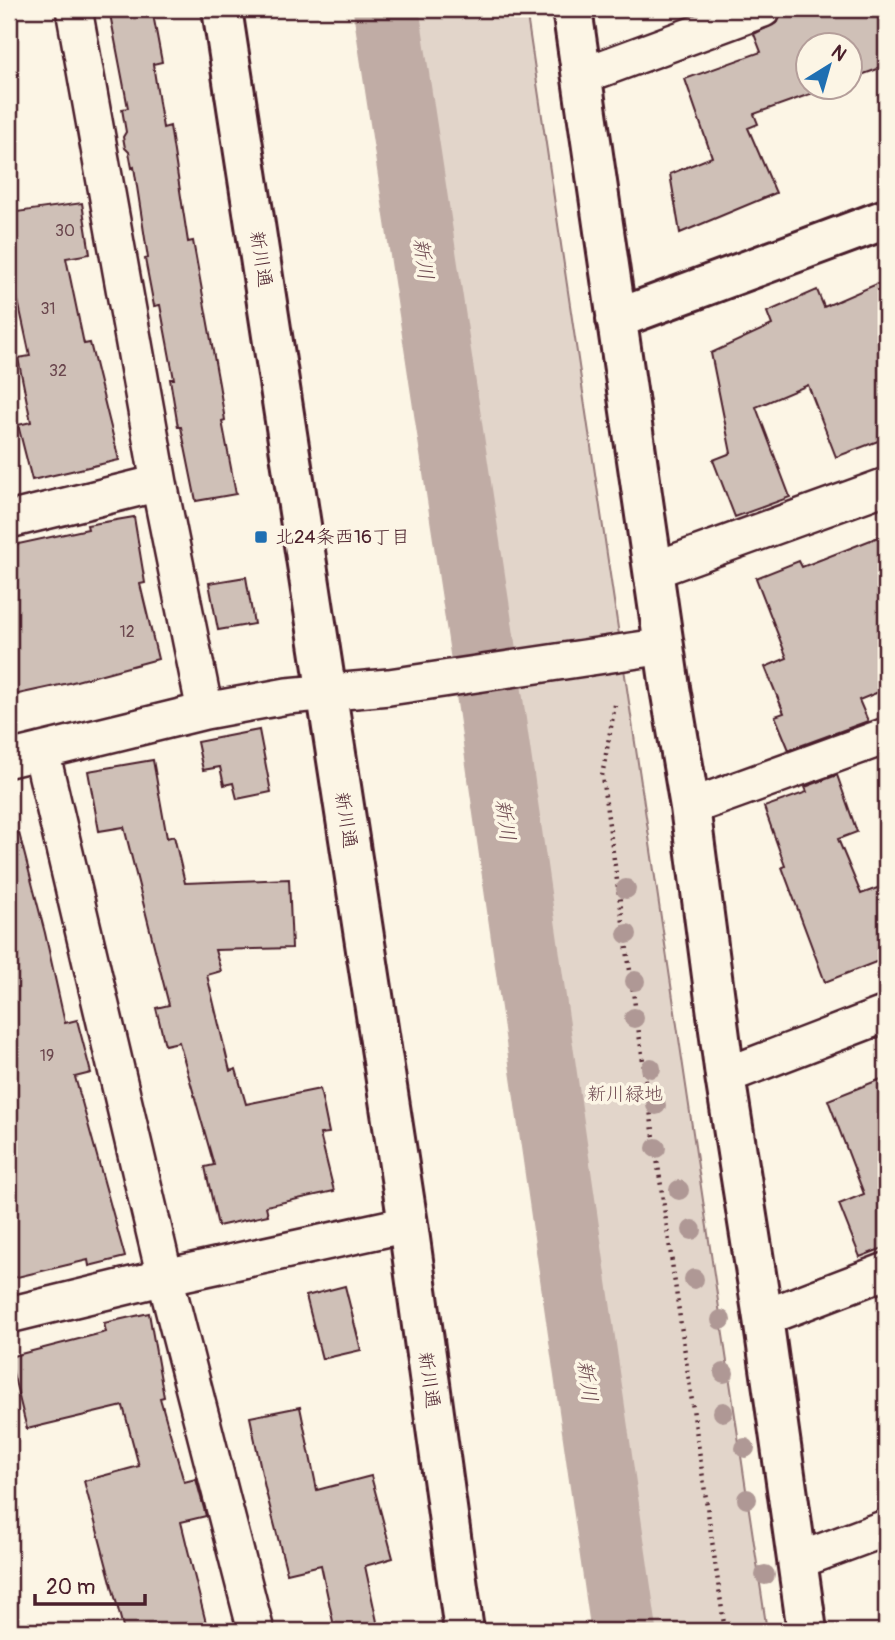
<svg xmlns="http://www.w3.org/2000/svg" width="895" height="1640" font-family="Pangolin,'Klee One',sans-serif">
<style>
.green{fill:#e2d5ca;stroke:#967a7a;stroke-width:2}
.lines{fill:none;stroke-linecap:round;stroke-linejoin:round}
.river{stroke:#c0aca5;stroke-width:66}
.building{fill:#cfc0b7;stroke:#4a1f2b;stroke-width:2}
.minor-casing{stroke:#4a1f2b;stroke-width:40}
.tertiary-casing{stroke:#4a1f2b;stroke-width:44}
.path{stroke:#4a1f2b;stroke-width:4.5;stroke-dasharray:2 5;stroke-linecap:butt}
.minor{stroke:#fcf5e5;stroke-width:35}
.tertiary{stroke:#fcf5e5;stroke-width:38}
.tree{fill:#af9895}
.poi-dot{fill:#1f6fb2;stroke:#fcf5e5;stroke-width:2.5}
.labels{text-anchor:middle;dominant-baseline:central;stroke-width:7;stroke-linejoin:round;paint-order:stroke}
.number-label{font-size:16px;fill:#6b474e}
.street-label{font-size:19px;fill:#4a1f2b;stroke:#fcf5e5}
.poi-label{font-size:19px;fill:#4a1f2b;stroke:#fcf5e5;text-anchor:start}
.park-label{font-size:19px;fill:#704c53;stroke:#fcf5e5}
.water-label{font-size:21px;font-style:italic;fill:#6d4950;stroke:#fcf5e5}
</style>
<rect width="100%" height="100%" fill="#fcf5e5"/>
<filter id="ink" filterUnits="userSpaceOnUse"><feTurbulence type="fractalNoise" baseFrequency=".0143" numOctaves="2"/><feDisplacementMap in="SourceGraphic" scale="14" xChannelSelector="R" yChannelSelector="G"/><feConvolveMatrix kernelMatrix="1 2 1 2 8 2 1 2 1" color-interpolation-filters="sRGB"/></filter>
<g filter="url(#ink)">
<path class="green" d="M404 9H526L767 1631H645L561 1084Z"/>
<g class="lines">
<path class="river" d="M386 9 477 610 624 1631"/>
</g>
<path class="building" d="M109 9H152L162 62 153 64 163 128 170 126 188 242 193 241 219 384 225 420 222 421 236 494 196 501 181 427H178L170 379H174L160 305 154 306 145 259 148 258 134 167 132 168 129 152 125 148 123 137 126 132 122 109 128 108Z
M783 9H886V66L850 79V46H808V88H827L754 114 758 124 748 128 776 193 680 233 670 174 712 157 685 79 761 52 754 34 778 22Z
M82 203 90 254 66 258 84 344 90 343 119 460 32 480 18 425 31 422 18 358 30 356 9 259V213Z
M886 280V438L836 457 808 385 756 407 790 497 735 517 713 460 731 453 711 353 772 325 767 312 817 290 824 307Z
M134 517 145 583 140 584 158 659 69 683 9 696V546L88 529 87 525Z
M886 534V689L859 700 868 721 789 750 775 716 784 713 765 667 787 658 756 578 799 561 802 567Z
M246 577 254 624 218 630 209 583Z
M259 730 271 792 237 799 233 783 224 785 220 767 203 770 197 742Z
M153 760 167 838 174 836 185 883 289 879 292 948 215 950 221 971 207 975 230 1071 236 1069 246 1104 320 1089 329 1133 320 1134 334 1191 266 1206 268 1215 218 1226 205 1167 214 1165 179 1042 165 1045 156 1008 169 1005 124 827 99 831 88 771Z
M837 775 857 832 838 839 861 894 886 885V958L825 982 782 867 785 866 764 807 807 792 805 787Z
M19 833 45 933 65 1023 77 1020 91 1073 75 1077 125 1257 89 1266 88 1260 9 1279V834Z
M886 1077V1247L860 1257 839 1204 864 1194 828 1100Z
M345 1286 361 1350 322 1359 306 1296Z
M149 1313 164 1397 160 1398 184 1482 196 1479 206 1516 181 1522 208 1631H124L84 1481 139 1466 123 1406 27 1429 9 1357 106 1332 104 1323Z
M300 1407 317 1490 371 1476 393 1558 365 1566 379 1631H335L321 1565 287 1573 265 1488 250 1417Z"/>
<g class="lines">
<g class="minor-casing">
<path id="minor" d="M74 9 159 483 205 711
M582 76 763 9
M9 520 159 483
M654 570 886 486
M41 751 165 1277 256 1631
M9 759 205 711 287 696 389 687 665 646
M690 807 886 736
M725 1076 886 1014
M9 1315 165 1277 408 1224
M763 1318 886 1271
M797 1561 886 1528"/>
</g>
<g class="tertiary-casing">
<path id="tertiary" d="M222 9 408 1224 464 1631
M572 9 670 688 690 807 725 1076 763 1318 807 1631
M616 319 886 219"/>
</g>
<path class="path" d="M615 705 602 776 725 1631"/>
<use href="#minor" class="minor"/>
<use href="#tertiary" class="tertiary"/>
</g>
<g class="tree">
<circle cx="626" cy="889" r="10"/>
<circle cx="627" cy="934" r="10"/>
<circle cx="635" cy="981" r="10"/>
<circle cx="634" cy="1018" r="10"/>
<circle cx="651" cy="1068" r="10"/>
<circle cx="656" cy="1105" r="10"/>
<circle cx="656" cy="1148" r="10"/>
<circle cx="679" cy="1190" r="10"/>
<circle cx="692" cy="1230" r="10"/>
<circle cx="694" cy="1279" r="10"/>
<circle cx="721" cy="1320" r="10"/>
<circle cx="724" cy="1373" r="10"/>
<circle cx="723" cy="1412" r="10"/>
<circle cx="745" cy="1448" r="10"/>
<circle cx="747" cy="1499" r="10"/>
<circle cx="765" cy="1575" r="10"/>
</g>
</g>
<rect class="poi-dot" x="254" y="530" width="14" height="14" rx="3.5"/>
<g class="labels">
<g class="number-label">
<text x="65" y="231">30</text>
<text x="48" y="309">31</text>
<text x="58" y="371">32</text>
<text x="127" y="632">12</text>
<text x="47" y="1056">19</text>
</g>
<g class="street-label">
<text transform="translate(261 259) rotate(81)">新川通</text>
<text transform="translate(346 820) rotate(81)">新川通</text>
<text transform="translate(429 1380) rotate(82)">新川通</text>
</g>
<g class="poi-label">
<text x="275" y="537">北24条西16丁目</text>
</g>
<g class="park-label">
<text x="625" y="1094">新川緑地</text>
</g>
<g class="water-label">
<text transform="translate(423 259) rotate(82)">新川</text>
<text transform="translate(505 820) rotate(82)">新川</text>
<text transform="translate(587 1381) rotate(82)">新川</text>
</g>
</g>
<rect width="895" height="1640" fill="none" stroke="#fcf5e5" stroke-width="35"/>
<rect x="18" y="18" width="860" height="1605" fill="none" stroke="#4a1f2b" stroke-width="2.5" filter="url(#ink)"/>
<g transform="translate(829 66) rotate(37)"><circle r="33" fill="#fcf5e5" stroke="#b59f9b" stroke-width="2"/>
<path d="M0-5L12 26L0 18L-12 26Z" fill="#1f6fb2"/>
<text y="-10" font-size="19" font-weight="bold" text-anchor="middle" fill="#4a1f2b">N</text>
</g>
<path d="M35 1594v10h110v-10" fill="none" stroke="#4a1f2b" stroke-width="3.5"/>
<text x="46" y="1594" font-size="21" fill="#4a1f2b" stroke="#fcf5e5" stroke-width="5" paint-order="stroke">20 m</text>
</svg>
